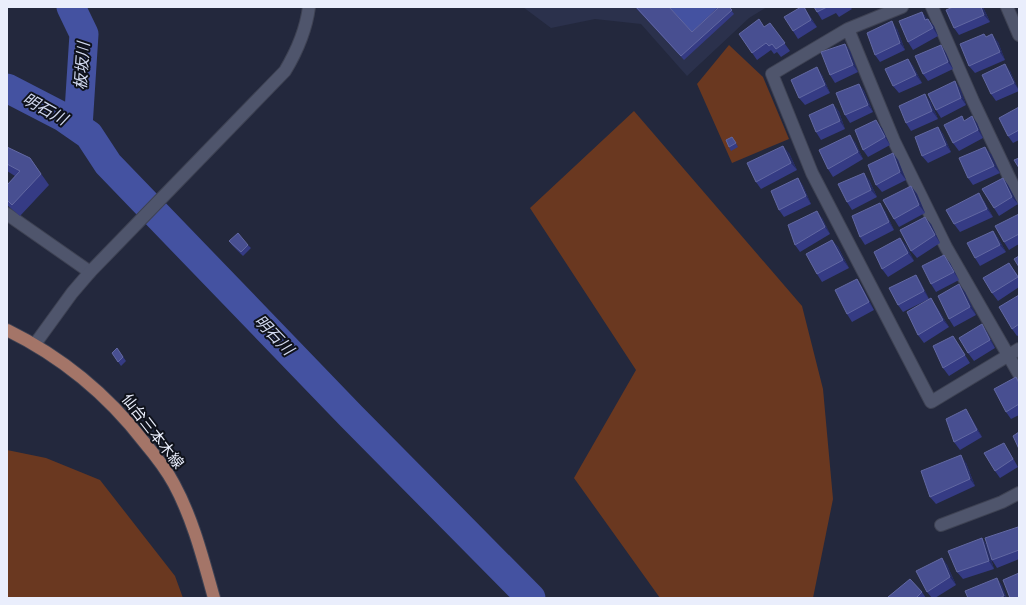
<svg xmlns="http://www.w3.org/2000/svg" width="1026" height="605" font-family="'Space Grotesk','Noto Sans JP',sans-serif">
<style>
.built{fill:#2b314c}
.green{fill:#6a3820}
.water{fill:#4452a1}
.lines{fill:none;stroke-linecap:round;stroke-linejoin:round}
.river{stroke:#4452a1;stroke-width:29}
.minor-casing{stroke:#3e4253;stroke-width:14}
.tertiary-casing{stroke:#3e4253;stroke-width:14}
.primary-casing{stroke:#3e4253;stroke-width:14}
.minor{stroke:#4f556c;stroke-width:12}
.tertiary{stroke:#4f556c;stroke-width:12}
.primary{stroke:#a47568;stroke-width:12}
.wall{fill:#353b84}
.shaded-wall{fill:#252c62}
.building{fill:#484f91;stroke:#6268a2}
.labels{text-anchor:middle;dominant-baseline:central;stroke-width:4;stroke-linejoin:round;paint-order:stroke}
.street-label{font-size:15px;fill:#eaeefc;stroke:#0f121b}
.water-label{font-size:16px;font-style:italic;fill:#d1d8ee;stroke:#0f121b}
</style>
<rect width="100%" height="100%" fill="#23283d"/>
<path class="built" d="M523 7H767L749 18 687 76 641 24 595 19 551 28Z"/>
<path class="green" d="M729 45 763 77 789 139 732 163 697 84Z
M634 111 802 306 823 389 833 499 813 598H660L574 478 636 370 530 208Z
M7 450 46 458 100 480 175 576 183 598H7Z"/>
<path class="water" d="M668 7H716L720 12 695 36Z"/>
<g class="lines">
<path class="river" d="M71 7 84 34 78 127
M7 88 63 117 89 135 108 164 351 416 531 598"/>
<g class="minor-casing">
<path id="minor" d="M902 7 848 29 772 74 812 173 931 402 1019 349
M932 7 973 101 1019 198
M848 29 894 141 946 247 1019 374
M7 214 90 272
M941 525 1002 502 1019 493"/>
</g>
<g class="tertiary-casing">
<path id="tertiary" d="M1007 7 1019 35
M35 344 72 293 90 272 285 71C297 51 306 30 309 7"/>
</g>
<g class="primary-casing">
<path id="primary" d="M7 330C62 357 107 394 144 442 155 455 166 469 174 484 193 519 203 559 214 598"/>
</g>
<use href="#minor" class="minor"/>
<use href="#tertiary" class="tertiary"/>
<use href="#primary" class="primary"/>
</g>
<path class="wall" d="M635 7H669L692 32 717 8 716 7H729L734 14 684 60Z
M804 7 817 27 798 39 793 31Z
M814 7H850L852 9 839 17 836 13 822 20Z
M983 7 990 22 959 35 954 28Z
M922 12 927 19 934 26 938 36 913 50 908 42Z
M770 23 790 51 781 57 777 52 774 54 771 50 757 60 739 34 764 27Z
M897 29 905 50 880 62 875 55Z
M986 37 998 42 1005 60 975 73 969 66Z
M845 44 850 51 858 72 835 83 830 75Z
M941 45 946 53 953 69 928 81 923 74Z
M908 59 913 66 922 83 899 93 893 86Z
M1010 71 1019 91 996 101 991 94Z
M822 75 830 93 805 105 799 98Z
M859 84 864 91 873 112 850 123 845 115Z
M960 88 966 105 941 118 936 110Z
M930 101 938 119 911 131 906 123Z
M833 104 839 112 845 129 821 140 816 132Z
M1019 107V140L1013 143 1008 136Z
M965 120 977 123 983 138 959 151 953 143Z
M938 127 943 134 951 152 928 163 922 156Z
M882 128 890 145 868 157 863 150Z
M735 141 738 147 731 151 729 147Z
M855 142 863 159 833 177 828 169Z
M7 147 30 158 49 185 20 216 7 205V185L15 176 7 171Z
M789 153 797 170 761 189 756 182Z
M893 153 898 160 906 180 882 192 876 185Z
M991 154 1000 173 973 185 968 178Z
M798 178 803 186 811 204 784 217 779 210Z
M1003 178 1008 185 1018 204 999 216 994 208Z
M869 180 877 197 852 210 847 202Z
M911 186 917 194 925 213 899 227 894 219Z
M984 201 993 217 960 232 954 224Z
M885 211 894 230 865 245 860 237Z
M1019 214V244L1009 250 1004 242Z
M822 218 830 234 800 252 795 245Z
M931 224 940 243 917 258 911 251Z
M993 231 998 238 1006 252 980 266 975 258Z
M832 240 838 247 849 268 822 282 817 274Z
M229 241 248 245 251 248 243 256 232 245Z
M906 245 914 261 888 277 882 269Z
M950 263 959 280 936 292 931 284Z
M1009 263 1019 277V287L998 301 992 293Z
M916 275 921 283 929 299 903 312 898 305Z
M857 279 862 287 874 310 852 322 847 314Z
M965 292 976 315 954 327 949 319Z
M1019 295V335L1017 336 1012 329Z
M931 298 936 306 949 327 924 343 918 335Z
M987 332 995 348 974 361 968 353Z
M958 344 970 363 949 376 943 368Z
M117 348 126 361 121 366 112 353Z
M1019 381V415L1011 419 1006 412Z
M971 417 982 437 960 450 954 442Z
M1009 451 1018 467 1000 478 995 471Z
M966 463 975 486 936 504 930 497Z
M1019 528V559L997 568 992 560Z
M982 538 987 546 994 569 963 579 957 572Z
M942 558 947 565 956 585 935 598H932L927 592Z
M922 592 926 598H888Z"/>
<path class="shaded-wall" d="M804 7 808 14 817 27 811 20Z
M981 7H983L990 22 984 15Z
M922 12 927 19 925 20Z
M928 19 934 26 938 36 933 28Z
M892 21 897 29 905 50 900 43Z
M992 34 998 42 1005 60 1000 52Z
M845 44 850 51 858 72 853 65Z
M941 45 946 53 953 69 948 62Z
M908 59 913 66 922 83 916 75Z
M1005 64 1010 71 1019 90 1014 83Z
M817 67 822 75 830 93 825 85Z
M955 81 960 88 966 105 961 98Z
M859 84 864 91 873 112 868 105Z
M925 94 930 101 938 119 932 111Z
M833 104 839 112 845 129 840 121Z
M972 116 977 123 983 138 978 130Z
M876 120 882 128 890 145 885 137Z
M938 127 943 134 951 152 946 145Z
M850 135 855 142 863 159 858 152Z
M783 146 789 153 797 170 791 163Z
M985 147 991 154 1000 173 994 166Z
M893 153 898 160 906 180 900 172Z
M864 173 869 180 877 197 871 190Z
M798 178 803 186 811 204 806 196Z
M1003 178 1008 185 1018 204 1012 197Z
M911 186 917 194 925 213 919 205Z
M979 193 984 201 993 217 987 209Z
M880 203 885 211 894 230 889 222Z
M817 211 822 218 830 234 825 227Z
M925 217 931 224 940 243 935 235Z
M993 231 998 238 1006 252 1000 245Z
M900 238 906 245 914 261 908 253Z
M832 240 838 247 849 268 843 260Z
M944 255 950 263 959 280 954 272Z
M916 275 921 283 929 299 924 291Z
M857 279 862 287 874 310 869 302Z
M959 284 965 292 976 315 970 307Z
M931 298 936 306 949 327 943 320Z
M982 324 987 332 995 348 990 340Z
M966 409 971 417 982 437 977 430Z
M961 455 966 463 975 486 970 479Z
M982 538 987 546 994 569 989 561Z
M942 558 947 565 956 585 950 577Z
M997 578 1002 585 1007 598H1005L1004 596Z"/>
<path class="building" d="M636 7H669L692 32 718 8 717 7H729L732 10 681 56Z
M801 7H804L811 20 793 31 784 17Z
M814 7H827L817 12Z
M953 7H981L984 15 954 28 946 10Z
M922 12 925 20 928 19 933 28 908 42 899 21Z
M759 19 764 27 770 23 785 43 776 49 772 44 769 46 766 43 752 53 739 34Z
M892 21 900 43 875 55 867 33Z
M984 34 986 37 992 34 1000 52 969 66 960 44Z
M845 44 853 65 830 75 821 52Z
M941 45 948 62 923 74 915 56Z
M908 59 916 75 893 86 885 69Z
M1005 64 1014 83 991 94 982 75Z
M817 67 825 85 799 98 791 80Z
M955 81 961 98 936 110 928 94Z
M859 84 868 105 845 115 836 93Z
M925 94 932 111 906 123 899 106Z
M833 104 840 121 816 132 809 115Z
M1019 107V130L1008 136 999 118Z
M962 116 964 121 972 116 978 130 953 143 944 125Z
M876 120 885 137 863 150 855 130Z
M938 127 946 145 922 156 915 137Z
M850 135 858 152 828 169 819 150Z
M732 137 736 143 729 147 726 140Z
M783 146 791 163 756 182 747 163Z
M7 147 30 158 41 174 12 205 7 200V185L20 171 7 164Z
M985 147 994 166 968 178 959 158Z
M893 153 900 172 876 185 868 165Z
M1019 158V168L1014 160Z
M864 173 871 190 847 202 838 184Z
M798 178 806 196 779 210 771 191Z
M1003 178 1012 197 994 208 982 189Z
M911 186 919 205 894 219 883 200Z
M979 193 987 209 954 224 946 210Z
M880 203 889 222 860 237 852 216Z
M817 211 825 227 795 245 788 225Z
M1019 214V234L1004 242 995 226Z
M925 217 935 235 911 251 900 230Z
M993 231 1000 245 975 258 967 243Z
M238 233 248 245 241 252 229 241Z
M900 238 908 253 882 269 874 252Z
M832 240 843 260 817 274 806 254Z
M944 255 954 272 931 284 922 266Z
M1019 256V267L1014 259Z
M1009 263 1018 277 992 293 983 278Z
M916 275 924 291 898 305 889 288Z
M857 279 869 302 847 314 835 290Z
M959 284 970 307 949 319 938 296Z
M1019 295V324L1012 329 999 307Z
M931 298 943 320 918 335 907 312Z
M982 324 990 340 968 353 959 338Z
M953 336 965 355 943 368 933 346Z
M117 348 123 357 118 362 112 353Z
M1016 377 1019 383V404L1006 412 994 389Z
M966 409 977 430 954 442 946 419Z
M1019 432V449L1013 436Z
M1004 443 1013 459 995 471 984 453Z
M961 455 970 479 930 497 921 471Z
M1018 527 1019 529V550L992 560 985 538Z
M982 538 989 561 957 572 948 551Z
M942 558 950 577 927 592 916 571Z
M1019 573V597L1017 598H1010L1003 580Z
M997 578 1004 596 999 598H968L965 591Z
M910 579 922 592 916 598H889L888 597Z"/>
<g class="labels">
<g class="street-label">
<text transform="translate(153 431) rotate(52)">仙台三本木線</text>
</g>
<g class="water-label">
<text transform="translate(82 66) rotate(-86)">板坂川</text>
<text transform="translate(45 109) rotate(29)">明石川</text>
<text transform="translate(274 335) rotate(46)">明石川</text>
</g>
</g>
<rect width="1026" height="605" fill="none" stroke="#eaeefc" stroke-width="16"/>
</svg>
